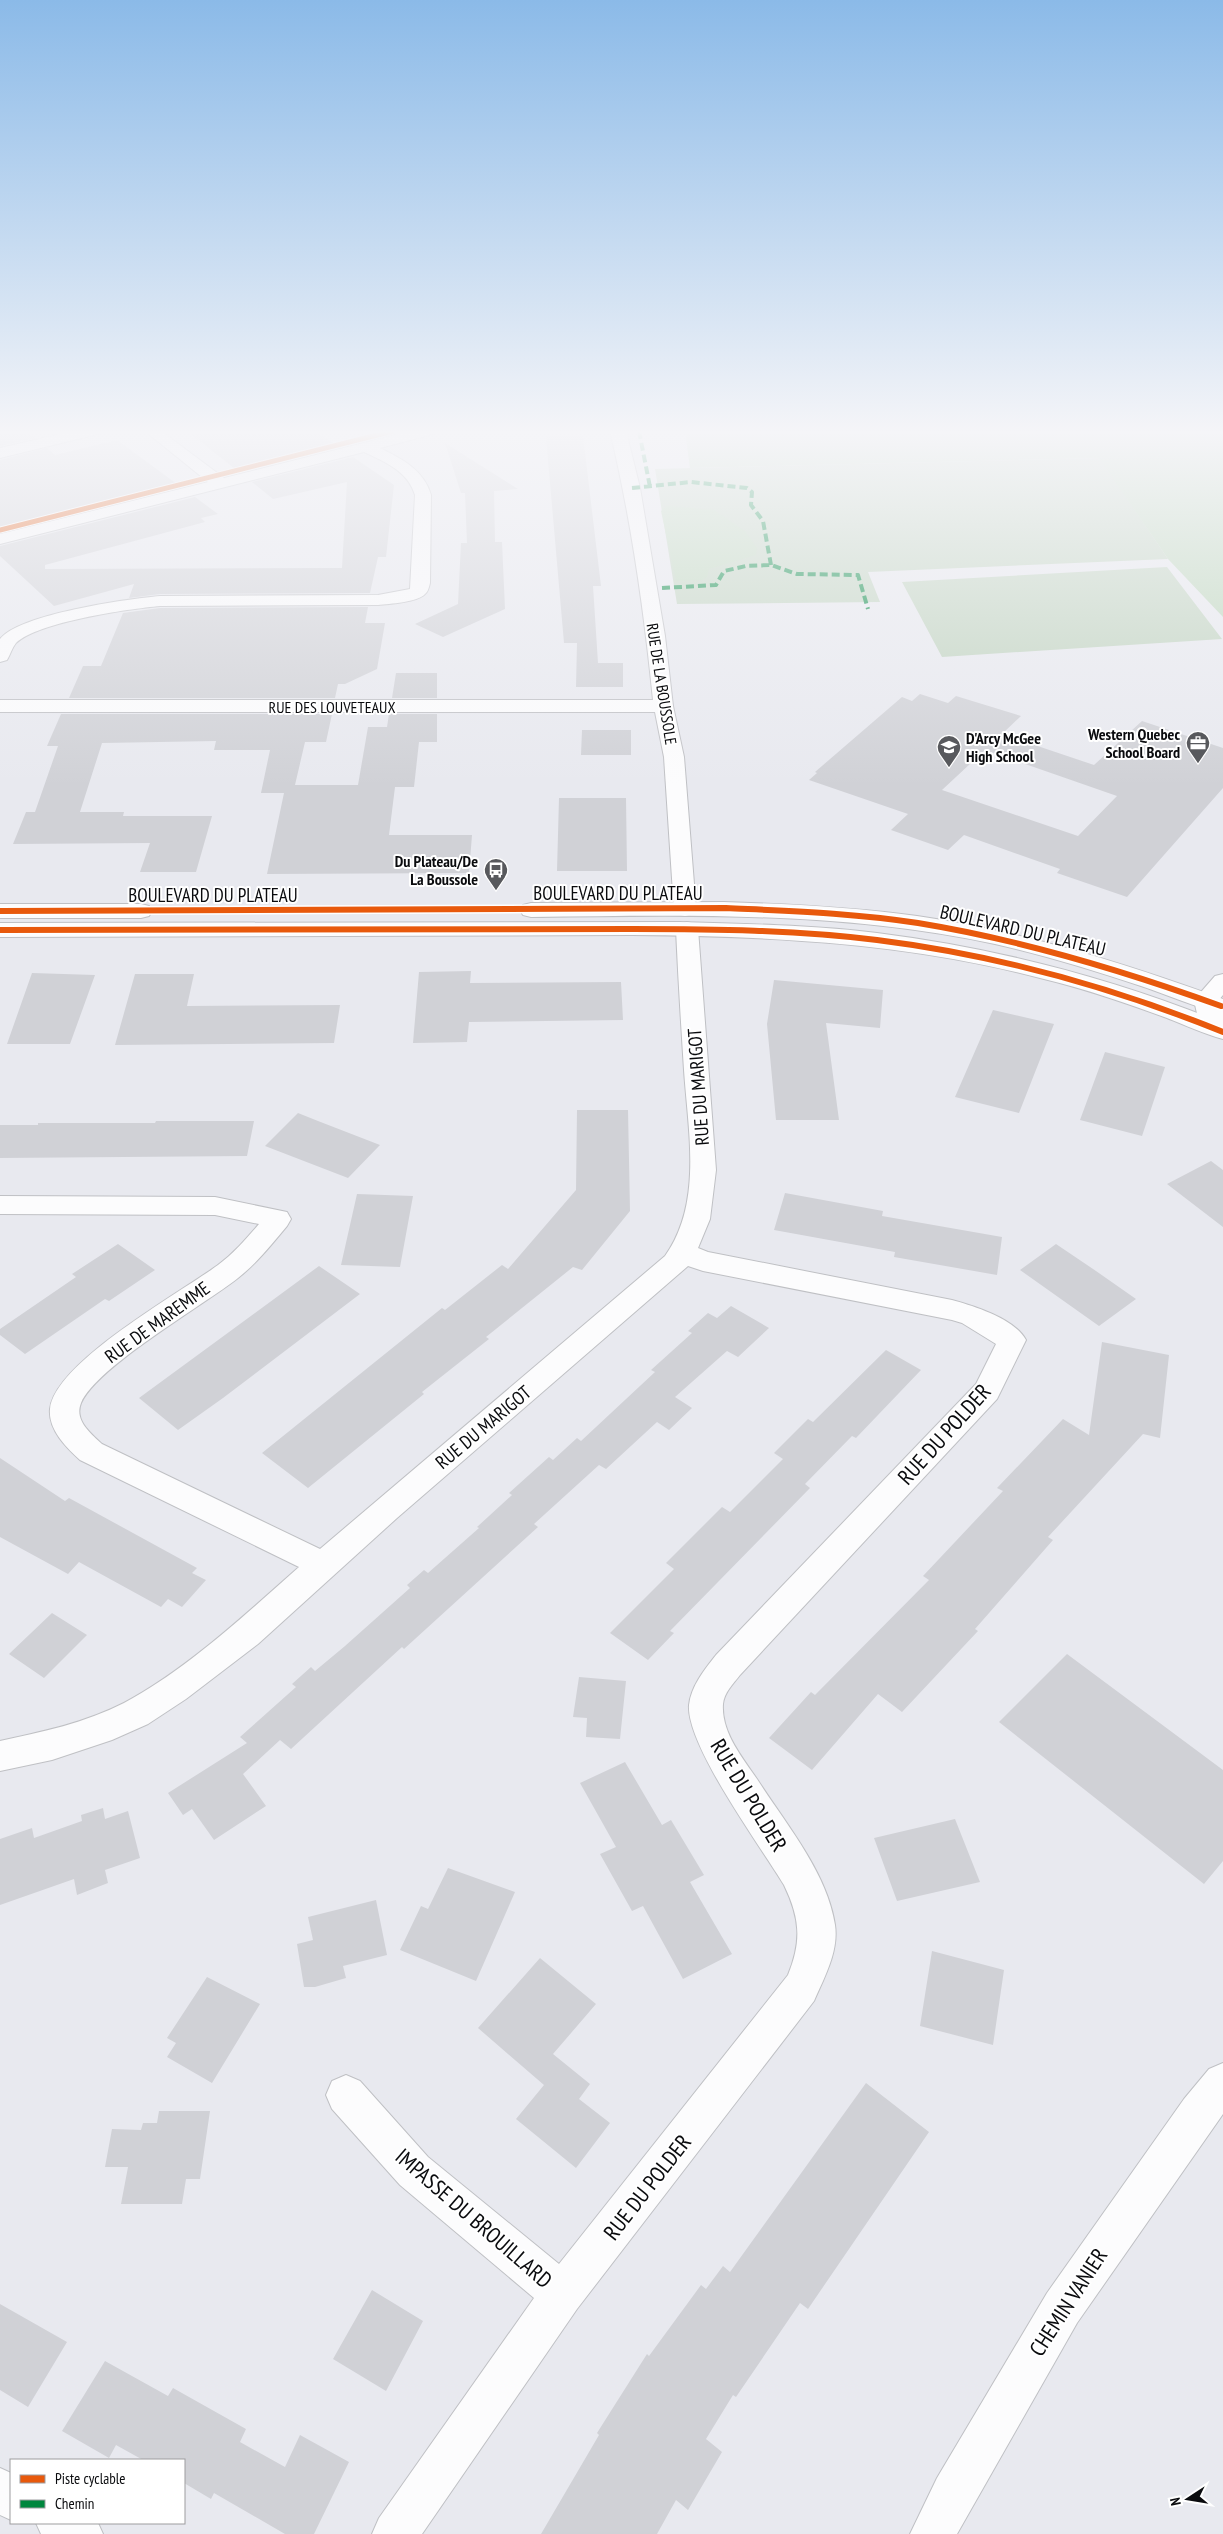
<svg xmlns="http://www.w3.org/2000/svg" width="1223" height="2534" font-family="'PT Sans Narrow',sans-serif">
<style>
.green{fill:#c0d3bf}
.forest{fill:#bcd6ba}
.building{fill:#d0d1d6;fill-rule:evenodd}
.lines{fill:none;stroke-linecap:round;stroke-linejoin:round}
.minor-casing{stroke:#bfc0c4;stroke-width:2}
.secondary-casing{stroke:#bfc0c4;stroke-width:2}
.minor{fill:#fcfcfd;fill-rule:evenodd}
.secondary{fill:#fcfcfd;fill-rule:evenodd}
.quiet{stroke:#00873e;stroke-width:4;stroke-dasharray:8 4;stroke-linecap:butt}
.cycleway-far1-casing{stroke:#fff;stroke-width:7}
.cycleway-casing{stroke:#fff;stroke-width:9}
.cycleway-far1{stroke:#e8590c;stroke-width:5}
.cycleway{stroke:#e8590c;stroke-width:6}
.labels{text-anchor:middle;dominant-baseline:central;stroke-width:4;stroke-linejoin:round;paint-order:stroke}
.far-street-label{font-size:16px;fill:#0a0b0e;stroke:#fff}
.far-poi-label{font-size:16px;font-weight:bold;fill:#0a0b0e;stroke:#fff;text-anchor:end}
.street-label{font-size:19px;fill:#0a0b0e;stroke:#fff}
.near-street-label{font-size:22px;fill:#0a0b0e;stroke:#fff}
</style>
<rect width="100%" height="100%" fill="#e8e9ef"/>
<path class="green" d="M1100 458 1168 559 868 572 880 602 677 604 655 469Z
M1167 567 1222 639 942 657 902 582Z"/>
<path class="forest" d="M685 431H1223V617L1168 559 1099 458 690 468Z
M667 506 714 510 745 531 757 548 756 555 709 569 707 577 702 580 676 581 661 511Z"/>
<path class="building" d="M0 431H26L35 438 0 446Z
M187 431H315L339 447 239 472Z
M583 436 601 586H593L598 663H623V687H576L577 643H564L546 437Z
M117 440 181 487 0 532V460L47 448 55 455Z
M445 443 518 489 494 491 495 542H502L505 609 443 637 415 624 458 604 461 543H467L465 493H461Z
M353 457 394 485 386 557H378L370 593 160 594 129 598 134 584 54 606 0 556V546L195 497 218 514 201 518 205 522 45 565V569L342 568 347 482 273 499 252 482Z
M368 607 365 623H385L377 669 345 684H338L335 698H69L83 666H101L123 613 160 608Z
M396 673H437V698H392Z
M920 694 948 703 956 696 1021 716 1002 734 1094 765 1142 721 1223 748V788L1127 897 1057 873 1060 869 964 835 948 850 891 830 908 814 809 780 817 773 815 772 902 697 912 701ZM985 750 1117 796 1078 836 942 790Z
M61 714H332L326 742H305L295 785H358L368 727H387L389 714H437V742H419L414 787H395L389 835H472L469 873 267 874 284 793H261L270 750H214L216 741 102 743 80 812H124L123 816H212L196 872H140L150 843 13 844 26 812H35L58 746H47Z
M582 730H631V755H581Z
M559 798H626L627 871H557Z
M471 971 470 983 621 982 623 1020 469 1022 467 1042 413 1043 419 972Z
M32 973 95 975 70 1044H7Z
M135 974H194L187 1006 340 1005 334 1043 115 1045Z
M774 980 883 990 880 1028 826 1023 839 1120H776L767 1024Z
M993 1010 1054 1024 1019 1113 955 1097Z
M1105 1052 1165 1067 1142 1136 1080 1120Z
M577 1110H628L630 1211 582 1270 573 1267 486 1337 489 1339 422 1392 424 1394 308 1488 262 1453 442 1308 445 1310 502 1265 508 1269 576 1190Z
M298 1113 318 1121 380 1145 348 1178 265 1146Z
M156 1121H254L247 1156 0 1158V1125H38V1123H155Z
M1211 1161 1223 1170V1227L1167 1184Z
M785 1193 883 1211 882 1216 1002 1237 997 1275 894 1257 895 1252 774 1230Z
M357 1194 413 1196 400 1267 341 1265Z
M118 1244 155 1270 109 1301 105 1299 25 1354 0 1335V1329L76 1277 72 1274Z
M1056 1244 1096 1271 1136 1299 1099 1326 1020 1270Z
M319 1266 360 1294 223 1398 178 1430 139 1398Z
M731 1306 769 1328 738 1357 727 1351 675 1397 692 1408 669 1430 657 1422 606 1469 599 1465 534 1524 538 1527 404 1649 402 1647 291 1749 280 1740 243 1774 266 1806 214 1840 192 1809 183 1815 168 1793 247 1743 240 1737 296 1687 292 1684 311 1667 315 1671 345 1646 410 1588 407 1585 424 1570 428 1573 479 1528 477 1527 512 1495 509 1493 549 1457 553 1460 577 1438 581 1441 655 1372 651 1370 692 1333 688 1331 708 1313 717 1318Z
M1102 1342 1169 1355 1160 1438 1143 1434 1048 1537 1053 1540 975 1629 978 1631 902 1712 878 1694 812 1770 769 1738 811 1692 815 1695 929 1580 923 1576 1003 1491 997 1488 1063 1419 1089 1435Z
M886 1350 921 1370 856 1438 852 1436 805 1484 810 1488 670 1631 674 1633 648 1660 610 1633 674 1569 666 1563 722 1507 730 1512 783 1459 774 1453 808 1419 813 1422Z
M0 1458 65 1501 69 1498 197 1568 192 1573 206 1580 182 1607 168 1599 161 1607 79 1562 68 1574 0 1537Z
M52 1613 87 1635 44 1678 9 1654Z
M1067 1654 1223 1770V1861L1204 1884 999 1722Z
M579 1677 626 1681 620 1739 586 1737 587 1718 573 1717Z
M625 1762 662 1825 671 1820 704 1875 690 1882 732 1954 683 1979 643 1906 632 1911 600 1854 616 1847 580 1783Z
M103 1808 105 1819 128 1811 140 1858 105 1870 108 1883 77 1895 74 1879 0 1905V1839L32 1828 34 1838 82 1821 81 1815Z
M955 1819 980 1882 897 1901 874 1838Z
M448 1868 515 1892 476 1981 400 1950 421 1906 428 1909Z
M376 1900 387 1955 343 1966 346 1978 315 1987H304L297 1944 313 1940 308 1917Z
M932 1951 1004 1970 993 2045 920 2026Z
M540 1958 596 2004 553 2054 590 2084 579 2099 610 2123 576 2168 516 2119 544 2085 478 2028Z
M207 1977 260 2004 212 2083 167 2057 176 2043 167 2038Z
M866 2083 929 2132 808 2309 800 2303 736 2397 733 2395 706 2439 722 2452 688 2510 676 2500 657 2534H541L599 2435 597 2433 647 2354 649 2356 701 2285 706 2289 723 2266 730 2272Z
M159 2111H210L200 2179H186L182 2204H121L128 2167H105L112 2129 141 2130 143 2123H157Z
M372 2290 423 2321 386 2391 333 2359Z
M0 2304 67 2342 28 2407 0 2390Z
M105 2361 168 2396 173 2388 246 2429 240 2442 285 2467 300 2435 349 2462 314 2534H285L214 2493 211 2499 184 2483V2460H143L116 2445 109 2458 62 2431Z"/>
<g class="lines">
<g class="minor-casing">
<path id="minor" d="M74 431H101L98 434 0 458V448Z
M145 431H161L224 478 411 431H435L433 434 380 448C402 459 424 470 431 495L430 583C429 587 428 592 425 594 418 602 389 604 378 605L160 606C128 609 38 622 16 643 12 648 10 655 7 660L0 662V639C20 614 127 599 160 596L378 595 410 589 415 495C408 471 385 462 364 452L0 544V534L208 482Z
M610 431H626L640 488 665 636 673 706 684 757 696 909 693 914 685 916 677 914 674 909 664 757 655 712H0V700H653C644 610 631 519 610 431Z
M687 922 695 924 698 929 716 1170 710 1219 698 1248 708 1252 952 1300C974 1306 1015 1319 1026 1340L997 1399 740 1675C733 1684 724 1693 723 1704 721 1732 742 1757 757 1779 785 1823 827 1872 835 1925 839 1951 824 1978 814 2001L577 2309 422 2534H372L379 2518 534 2298 400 2185 332 2109 326 2095 332 2081 346 2075 360 2081 428 2157 559 2264 788 1975C802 1941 800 1918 784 1885 761 1847 686 1745 689 1705 691 1686 705 1669 716 1655L976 1384 996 1344 962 1323 952 1320 703 1271 688 1266 397 1518 258 1644 186 1699 148 1724 112 1740 52 1760 0 1771V1741C42 1732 85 1723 124 1703 186 1670 246 1614 299 1567L80 1460C67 1448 48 1430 50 1409 55 1362 180 1293 218 1265 234 1253 246 1239 259 1224L215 1215 0 1214V1196L215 1197 287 1212 291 1219 287 1226C272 1244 257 1263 238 1278 204 1305 96 1367 81 1403 74 1420 90 1433 102 1444L320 1549 665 1256C703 1203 688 1131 684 1070 681 1023 678 976 676 929L679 924Z
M1223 974V995L1218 1001 1221 1013H1223V1031L1212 1034 1204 1032 1200 1027 1194 1000 1215 976Z
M0 2468 11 2473V2520L0 2515Z
M36 2523H98L103 2534H41Z"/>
</g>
<g class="secondary-casing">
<path id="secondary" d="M724 902C789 904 853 907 917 916 1021 931 1124 963 1223 999V1014C1195 1007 1168 995 1141 986 1093 970 1044 955 995 944 842 911 686 915 531 917L523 915 520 910 523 905 531 903Z
M0 904H141L149 906 152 911 149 916 141 918H0Z
M680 922C746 924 812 925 877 933 996 948 1112 978 1223 1023V1039C1204 1034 1185 1025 1167 1018 1126 1003 1086 989 1044 979 909 943 771 936 632 935L0 937V923Z
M1223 2063V2114L1077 2323 957 2534H910L937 2478 1047 2293 1184 2099 1209 2069Z"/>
</g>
<use href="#minor" class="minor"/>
<use href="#secondary" class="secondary"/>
<path class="quiet" d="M639 431 650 487
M632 488 691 482 747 488 752 492 751 505 763 521 771 565
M662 588 716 585 724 571 746 566 771 565 797 574 858 575 868 609"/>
<g class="cycleway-far1-casing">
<path id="cycleway-far1" d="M0 530 393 431"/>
</g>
<g class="cycleway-casing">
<path id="cycleway" d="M0 911 726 908C790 911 855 913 918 923 1022 940 1122 970 1221 1006
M0 930 632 929C713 929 796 930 877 940 997 955 1112 987 1223 1032"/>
</g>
<use href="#cycleway-far1" class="cycleway-far1"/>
<use href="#cycleway" class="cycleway"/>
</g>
<linearGradient id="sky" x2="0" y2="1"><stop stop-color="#8bbae8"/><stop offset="0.55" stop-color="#f5f5f8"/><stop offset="1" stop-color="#f5f5f8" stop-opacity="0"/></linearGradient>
<rect width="1223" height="786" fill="url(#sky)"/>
<defs>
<g id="office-pin" transform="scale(1.25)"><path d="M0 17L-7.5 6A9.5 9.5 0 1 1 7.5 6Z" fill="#58595d" stroke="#fff"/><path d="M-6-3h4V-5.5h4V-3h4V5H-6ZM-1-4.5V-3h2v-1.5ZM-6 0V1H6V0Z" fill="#fff"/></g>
<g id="school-pin" transform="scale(1.25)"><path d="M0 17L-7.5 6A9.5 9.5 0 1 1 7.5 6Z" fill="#58595d" stroke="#fff"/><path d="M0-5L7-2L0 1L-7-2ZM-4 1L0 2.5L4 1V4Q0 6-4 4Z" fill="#fff"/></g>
<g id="bus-pin" transform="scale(1.25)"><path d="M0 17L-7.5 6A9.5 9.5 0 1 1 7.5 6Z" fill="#58595d" stroke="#fff"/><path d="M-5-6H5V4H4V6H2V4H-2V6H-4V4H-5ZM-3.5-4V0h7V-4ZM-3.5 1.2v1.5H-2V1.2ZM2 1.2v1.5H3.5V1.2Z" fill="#fff"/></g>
</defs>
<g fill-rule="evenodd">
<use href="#office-pin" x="1198" y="743"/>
<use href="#school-pin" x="949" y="747"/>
<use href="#bus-pin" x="496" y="870"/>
</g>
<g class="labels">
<g class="far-street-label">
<text transform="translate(662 684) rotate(81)">RUE DE LA BOUSSOLE</text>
<text x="332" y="707">RUE DES LOUVETEAUX</text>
</g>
<g class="far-poi-label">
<text x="1180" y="734">Western Quebec<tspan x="1180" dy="18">School Board</tspan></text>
<text x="966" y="738" text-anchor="start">D'Arcy McGee<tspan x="966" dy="18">High School</tspan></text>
<text x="478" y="861">Du Plateau/De<tspan x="478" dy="18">La Boussole</tspan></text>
</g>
<g class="street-label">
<text x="618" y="893">BOULEVARD DU PLATEAU</text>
<text x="213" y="895">BOULEVARD DU PLATEAU</text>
<text transform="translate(1023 930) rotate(13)">BOULEVARD DU PLATEAU</text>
<text transform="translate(698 1087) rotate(-94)">RUE DU MARIGOT</text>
<text transform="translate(157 1322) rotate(-36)">RUE DE MAREMME</text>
<text transform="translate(483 1427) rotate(-40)">RUE DU MARIGOT</text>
</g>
<g class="near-street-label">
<text transform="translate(944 1434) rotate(-48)">RUE DU POLDER</text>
<text transform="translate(749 1795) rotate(59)">RUE DU POLDER</text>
<text transform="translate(647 2187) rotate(-52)">RUE DU POLDER</text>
<text transform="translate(474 2218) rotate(41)">IMPASSE DU BROUILLARD</text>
<text transform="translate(1068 2302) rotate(-57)">CHEMIN VANIER</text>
</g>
</g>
<rect x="10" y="2459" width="175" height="65" fill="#ffffff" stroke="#9d9d9f"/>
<rect x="20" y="2475" width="25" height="8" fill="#e8590c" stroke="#9d9d9f"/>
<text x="55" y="2484" font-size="15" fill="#0a0b0e">Piste cyclable</text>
<rect x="20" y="2500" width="25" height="8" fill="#00873e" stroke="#9d9d9f"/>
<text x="55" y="2509" font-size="15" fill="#0a0b0e">Chemin</text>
<g transform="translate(1188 2499) rotate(258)" stroke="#ffffff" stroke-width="4" paint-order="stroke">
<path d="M0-4L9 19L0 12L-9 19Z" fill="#0a0b0e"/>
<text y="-8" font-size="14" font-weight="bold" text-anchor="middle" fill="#0a0b0e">N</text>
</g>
</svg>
